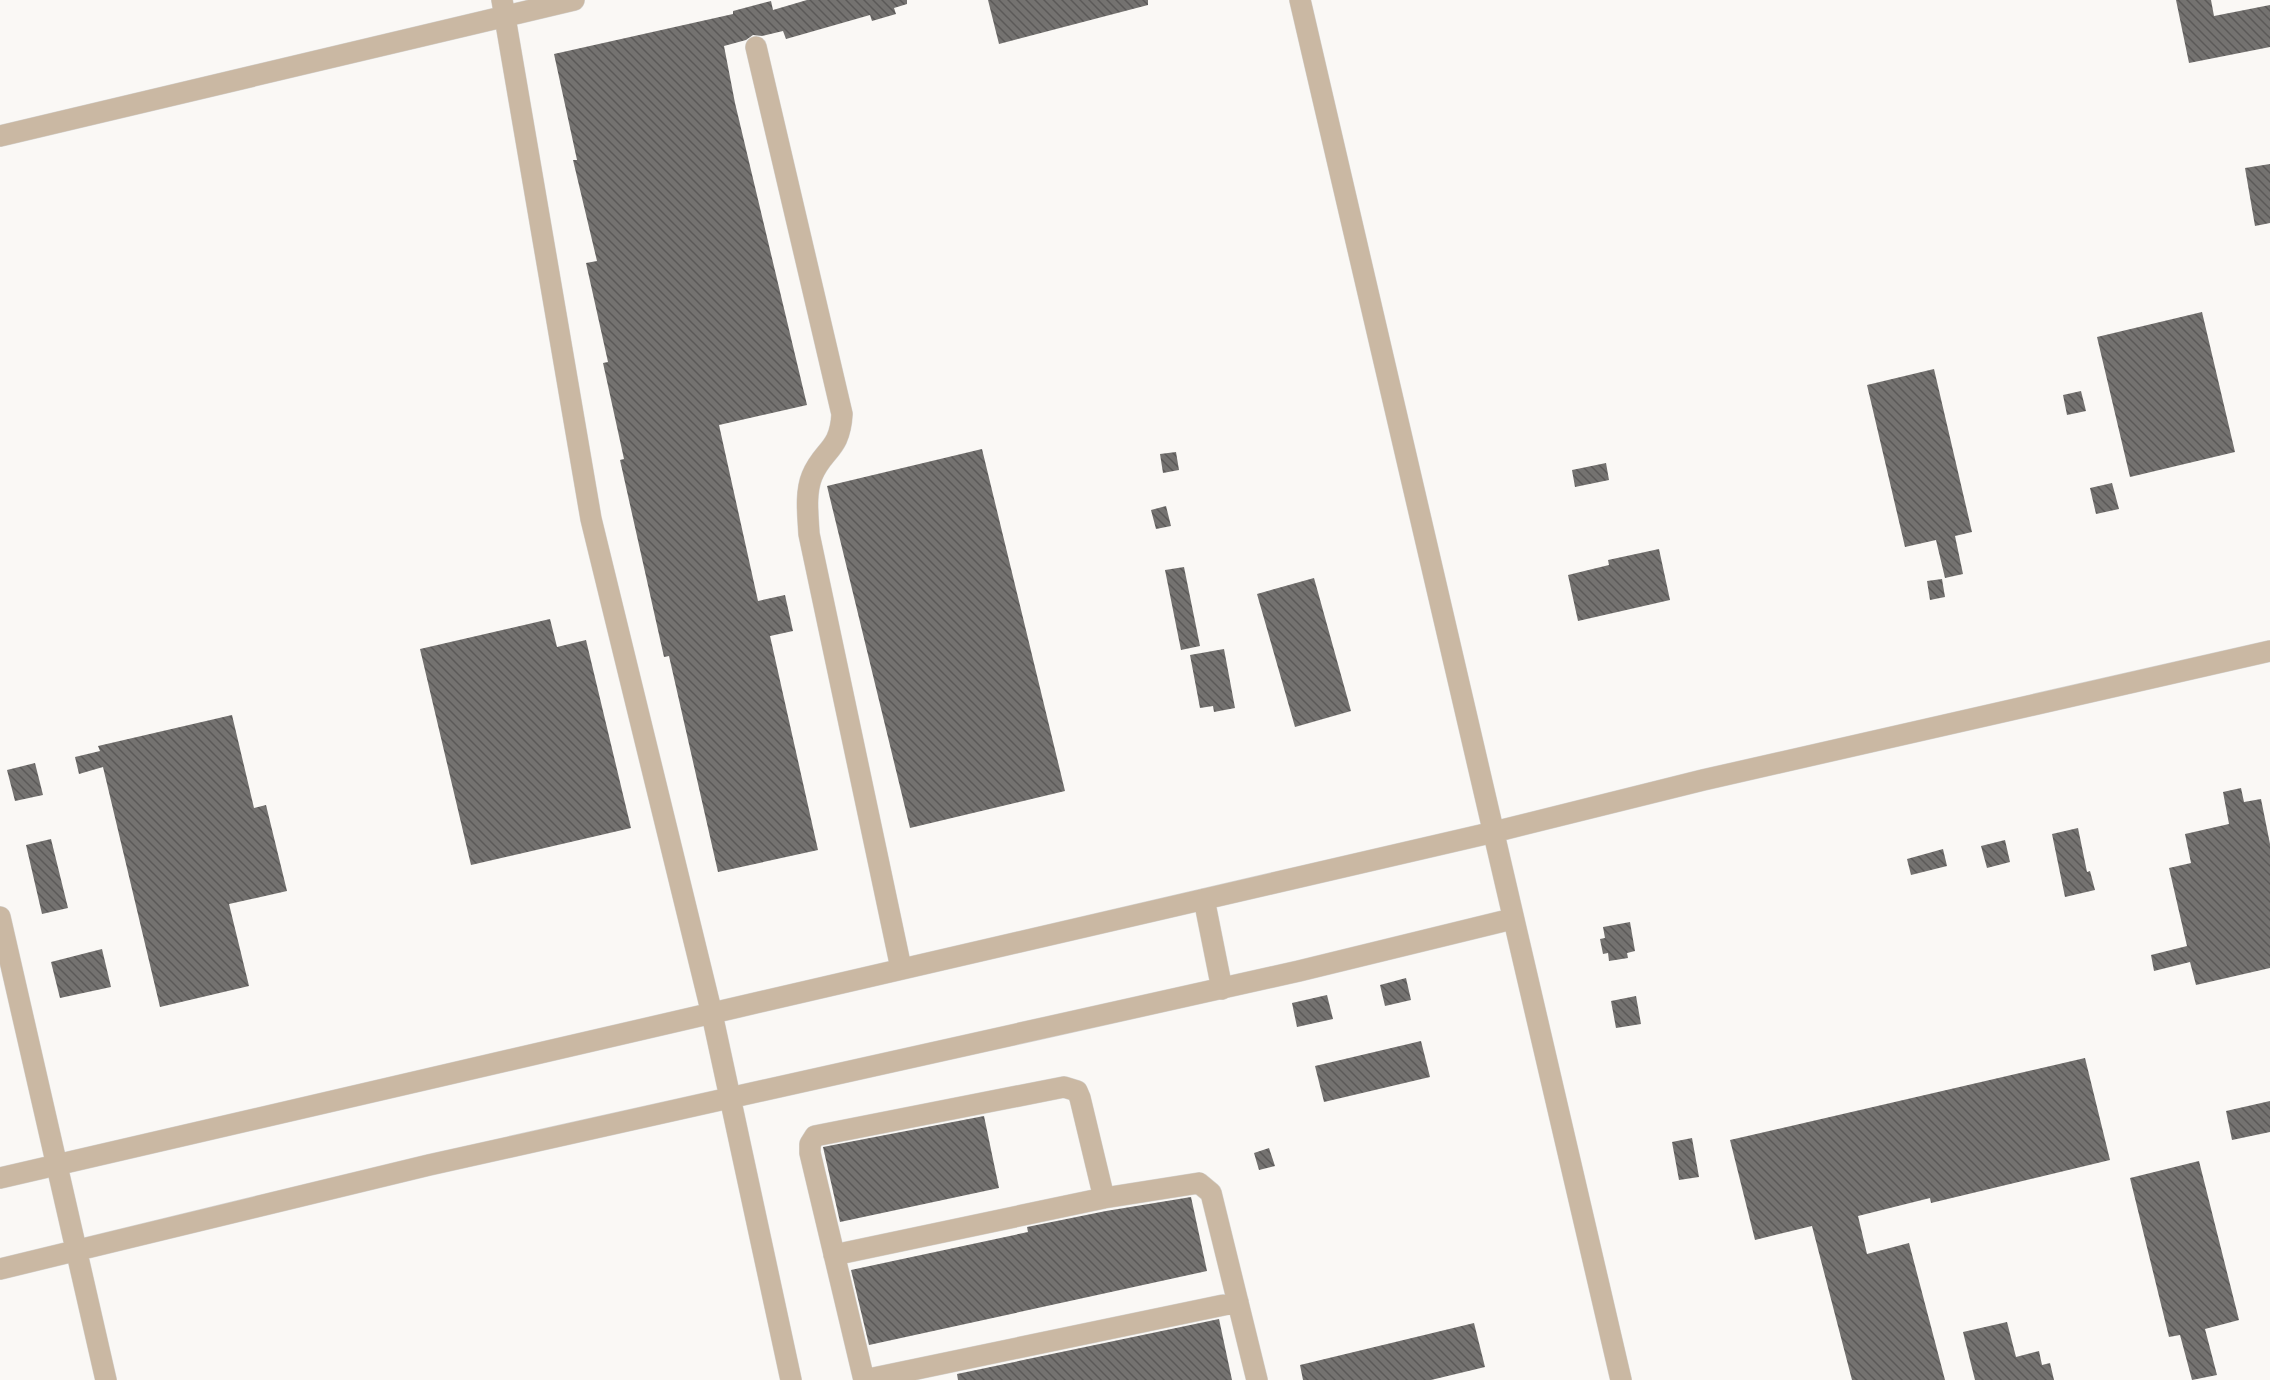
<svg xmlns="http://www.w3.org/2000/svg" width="2270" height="1380" font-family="Roboto,sans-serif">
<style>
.building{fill:url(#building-back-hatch)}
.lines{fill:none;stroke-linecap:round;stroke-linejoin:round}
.minor-casing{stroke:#d6d4d1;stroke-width:22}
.minor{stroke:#cab8a3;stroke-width:21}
</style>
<defs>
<pattern id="building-back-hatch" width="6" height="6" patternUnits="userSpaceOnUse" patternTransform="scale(1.5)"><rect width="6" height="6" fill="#747270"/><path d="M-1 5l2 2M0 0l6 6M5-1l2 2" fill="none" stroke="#5b5958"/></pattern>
</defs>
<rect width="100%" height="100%" fill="#faf8f5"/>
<path class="building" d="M807 0H907V4L894 8 896 14 872 21 870 15 786 39 783 31 762 36 753 35 746 40 724 46 735 103 807 405 719 425 758 601 785 595 793 631 770 636 818 850 718 872 669 656 664 657 620 460 624 459 603 363 608 362 586 263 597 261 573 160H577L554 54 733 14V11L771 1 773 10Z
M988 0H1148V5L999 44Z
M2176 0H2211L2214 16 2270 5V47L2189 63Z
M2270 164V223L2255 226 2245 168Z
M2202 312 2235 452 2130 477 2097 337Z
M1934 369 1972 532 1955 536 1963 574 1945 578 1936 540 1905 547 1867 385Z
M2081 391 2086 411 2067 415 2063 395Z
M982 449 1065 791 910 828 827 486Z
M1176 452 1179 470 1163 473 1160 454Z
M1606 463 1609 480 1575 487 1572 470Z
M2112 483 2119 509 2096 514 2090 488Z
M1166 506 1171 526 1156 529 1151 510Z
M1659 549 1670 600 1578 621 1568 575 1609 565 1608 560Z
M1184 567 1200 646 1181 650 1165 570Z
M1314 578 1351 711 1295 727 1257 594Z
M1942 579 1945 597 1930 600 1927 581Z
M550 619 557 647 586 640 631 828 471 865 420 649Z
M1224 649 1235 708 1214 712 1213 706 1200 708 1190 655Z
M232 715 254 808 266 805 287 891 229 904 249 986 160 1007 103 767 79 774 75 757 100 751 98 746Z
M35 763 43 795 15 801 7 770Z
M2241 788 2244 802 2261 799 2270 844V968L2196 985 2190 962 2154 971 2151 955 2187 946 2169 868 2191 863 2185 834 2229 824 2223 792Z
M2078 828 2087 872 2090 871 2095 890 2065 897 2052 834Z
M51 839 68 908 42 914 26 845Z
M2005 840 2010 862 1987 868 1981 846Z
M1943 849 1947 866 1911 875 1907 859Z
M1630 922 1635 951 1627 953 1628 958 1609 961 1608 953 1603 954 1600 939 1605 938 1603 927Z
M102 949 111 987 60 998 51 962Z
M1406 978 1411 1000 1385 1006 1380 985Z
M1327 995 1333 1019 1297 1027 1292 1003Z
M1636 996 1641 1024 1616 1028 1611 1001Z
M1421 1041 1430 1077 1324 1102 1315 1066Z
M2085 1058 2110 1160 1931 1203 1930 1198 1858 1216 1867 1254 1909 1243 1945 1380H1852L1812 1226 1755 1240 1730 1140Z
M2270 1101V1132L2232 1140 2226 1111Z
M984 1116 999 1188 840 1222 823 1147Z
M1692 1138 1699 1177 1679 1180 1672 1142Z
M1269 1148 1275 1166 1259 1170 1254 1153Z
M2199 1161 2239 1320 2205 1329 2217 1375 2192 1380 2180 1335 2169 1337 2130 1178Z
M1191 1197 1207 1271 869 1345 851 1270 1028 1232 1027 1227 1106 1211Z
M1219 1319 1232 1380H958L957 1374Z
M2007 1322 2016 1357 2039 1351 2042 1365 2050 1363 2054 1380H1975L1963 1332Z
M1474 1323 1485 1367 1431 1380H1303L1300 1365Z"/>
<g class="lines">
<g class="minor-casing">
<path id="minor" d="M502 0 591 519 712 1014 791 1380
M1300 0 1621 1380
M756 47 842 414C840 451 823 449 812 476 805 493 808 516 809 534L901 968
M0 136 574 0
M1204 899 1222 989
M0 917 106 1380
M0 1178 1494 832 1703 780 2270 651
M1104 1198 1080 1098 1077 1091 1064 1087 815 1136 810 1144V1153L864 1380 1238 1302
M834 1255 1104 1198 1199 1183 1211 1193 1257 1380
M0 1269 429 1165 1299 971 1512 919"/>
</g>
<use href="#minor" class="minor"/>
</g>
</svg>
